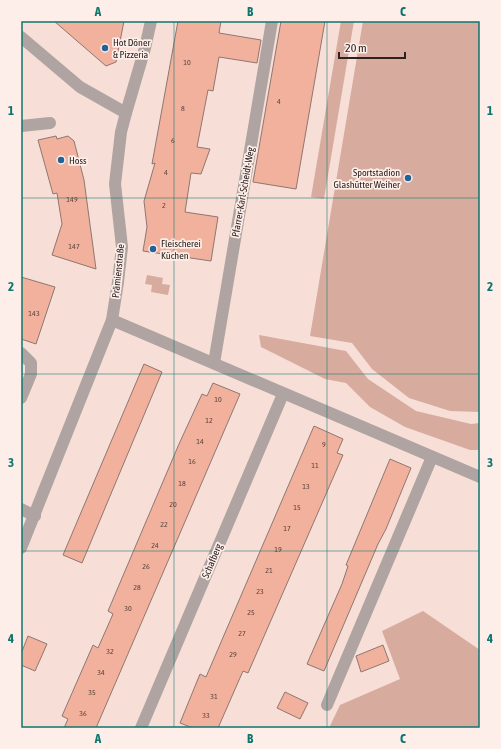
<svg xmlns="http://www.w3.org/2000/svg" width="501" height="749" font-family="'Asap Condensed',sans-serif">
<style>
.green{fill:#d7ac9e}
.building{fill:#f2b19d;stroke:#8e7771}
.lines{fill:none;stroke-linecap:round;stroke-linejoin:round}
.service{stroke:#afa4a1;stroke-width:12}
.minor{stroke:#afa4a1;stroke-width:12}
.tertiary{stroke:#afa4a1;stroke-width:12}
.grid{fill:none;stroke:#0f766e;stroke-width:1;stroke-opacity:0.55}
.poi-dot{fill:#216298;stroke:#fdeee9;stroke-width:1.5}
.labels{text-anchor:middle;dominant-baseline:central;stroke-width:3.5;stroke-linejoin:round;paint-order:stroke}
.number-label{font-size:8px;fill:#5e463f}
.poi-label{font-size:10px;fill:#2c2320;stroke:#fdeee9;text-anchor:start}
.street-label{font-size:10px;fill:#2c2320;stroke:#fdeee9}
.neatline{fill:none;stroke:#0f766e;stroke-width:1.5}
.grid-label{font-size:13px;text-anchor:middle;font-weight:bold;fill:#0f766e}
</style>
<rect width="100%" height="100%" fill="#f7ded7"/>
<path class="green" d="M341 21H354L324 199 311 197Z
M363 21H480V412L450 411 409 398 372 369 352 343 310 336Z
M147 275 163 278 162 284 170 285 168 295 151 292 152 285 145 284Z
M259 335 346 351 368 379 416 411 471 424 480 423V450H470L405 427 370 407 346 383 325 379 261 347Z
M423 611 480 650V728H329L340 705 400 679 382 631Z"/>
<path class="building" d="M54 21H124L116 62 106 66Z
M178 21H221L219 33 261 40 257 63 219 57 213 91 208 90 197 147 210 149 201 174 191 173 185 212 218 217 211 261 143 251 147 227 144 201 155 163 152 164Z
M281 21H325L296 189 253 182Z
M56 136 57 139 68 136 74 141 84 180 96 269 52 255 62 224 57 193 53 194 38 140Z
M21 277 55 287 36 344 21 339Z
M144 364 162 372 82 563 63 555Z
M213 383 240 394 96 728H64L68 719 62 716 93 645 98 648 113 614 108 611 179 444 202 394 207 396Z
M314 426 343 439 337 453 343 455 248 673 243 671 218 728H193L180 723 200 674 206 677Z
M390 459 411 468 386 529 378 544 324 671 307 664 342 584 348 566 346 565Z
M28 636 47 644 35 671 21 665V654Z
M383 645 389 661 361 672 356 656Z
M285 692 308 703 300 719 277 708Z"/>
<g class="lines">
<path class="service" d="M21 353 31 363V374L21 398
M21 509 35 516
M327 705 432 457"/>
<path class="minor" d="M21 37 80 87 126 113
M21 126 50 123
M112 320 480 477
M214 363 272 21
M141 728 283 394"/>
<path class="tertiary" d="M21 548 112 320 118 282 122 247 115 184 121 132 126 113 145 48 151 21"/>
</g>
<path class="grid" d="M174 21V728M327 21V728M21 198H480M21 374H480M21 551H480"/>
<g class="poi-dot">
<circle cx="105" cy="48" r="4"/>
<circle cx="61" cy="160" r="4"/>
<circle cx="408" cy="178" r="4"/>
<circle cx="153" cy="249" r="4"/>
</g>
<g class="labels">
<g class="number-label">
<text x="187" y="62">10</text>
<text x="279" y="101">4</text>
<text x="183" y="108">8</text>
<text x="173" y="140">6</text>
<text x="166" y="172">4</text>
<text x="72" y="199">149</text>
<text x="164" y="205">2</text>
<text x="74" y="246">147</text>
<text x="34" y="313">143</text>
<text x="218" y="399">10</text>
<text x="209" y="420">12</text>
<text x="200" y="441">14</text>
<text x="324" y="444">9</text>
<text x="192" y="461">16</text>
<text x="315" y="465">11</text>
<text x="182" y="483">18</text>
<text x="306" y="486">13</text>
<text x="173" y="504">20</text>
<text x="297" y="507">15</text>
<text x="164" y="524">22</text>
<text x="287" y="528">17</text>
<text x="155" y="545">24</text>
<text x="278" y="549">19</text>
<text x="146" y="566">26</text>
<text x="269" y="570">21</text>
<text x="137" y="587">28</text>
<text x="260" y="591">23</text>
<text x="128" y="608">30</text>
<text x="251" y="612">25</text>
<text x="242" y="633">27</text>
<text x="110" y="651">32</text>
<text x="233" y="654">29</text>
<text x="101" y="672">34</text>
<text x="92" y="692">35</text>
<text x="214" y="696">31</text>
<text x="83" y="713">36</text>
<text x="206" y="715">33</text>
</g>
<g class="poi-label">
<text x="113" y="42">Hot Döner<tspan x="113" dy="12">&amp; Pizzeria</tspan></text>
<text x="69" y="160">Hoss</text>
<text x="400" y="172" text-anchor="end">Sportstadion<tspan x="400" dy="12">Glashütter Weiher</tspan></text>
<text x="161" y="243">Fleischerei<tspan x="161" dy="12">Küchen</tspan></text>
</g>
<g class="street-label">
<text transform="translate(243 192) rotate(-80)">Pfarrer-Karl-Scheidt-Weg</text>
<text transform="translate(118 271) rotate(-84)">Prämienstraße</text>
<text transform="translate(212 561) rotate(-67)">Schafberg</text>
</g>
</g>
<rect width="501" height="749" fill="none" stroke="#fdeee9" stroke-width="44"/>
<path d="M339 52v6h66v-6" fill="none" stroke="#2c2320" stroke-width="2"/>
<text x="345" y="52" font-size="12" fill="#2c2320" stroke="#fdeee9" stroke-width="3" paint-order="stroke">20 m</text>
<rect x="22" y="22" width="457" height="705" class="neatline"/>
<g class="grid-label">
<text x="98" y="16">A</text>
<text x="250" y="16">B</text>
<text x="403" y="16">C</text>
<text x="11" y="115">1</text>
<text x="490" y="115">1</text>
<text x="11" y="291">2</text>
<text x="490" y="291">2</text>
<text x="11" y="467">3</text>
<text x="490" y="467">3</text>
<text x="11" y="643">4</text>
<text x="490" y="643">4</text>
<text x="98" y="743">A</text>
<text x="250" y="743">B</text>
<text x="403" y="743">C</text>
</g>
</svg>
